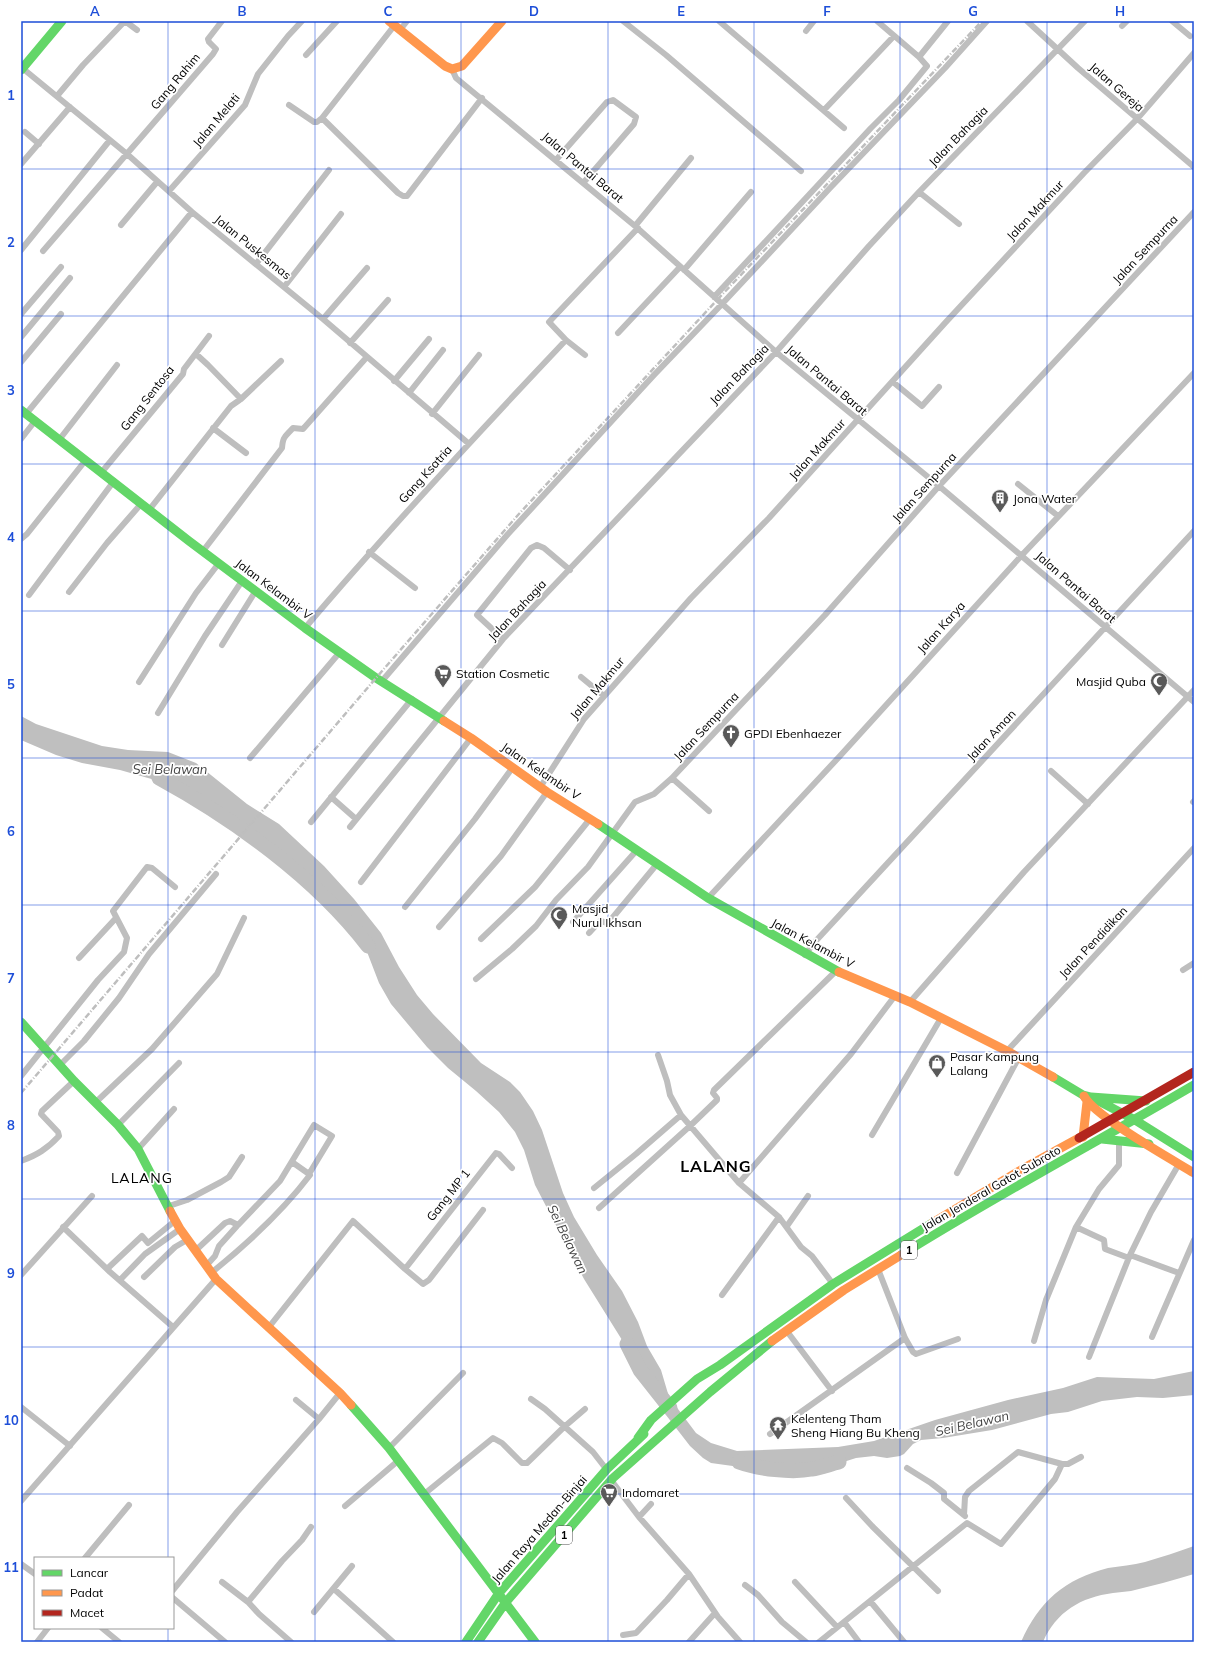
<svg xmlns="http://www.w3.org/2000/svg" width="1215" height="1663" font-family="Mulish,sans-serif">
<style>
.water{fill:#bfbfbf}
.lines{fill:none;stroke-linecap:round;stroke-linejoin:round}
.river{stroke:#bfbfbf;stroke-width:15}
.street{stroke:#bebebe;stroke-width:6}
.fast{stroke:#63d668;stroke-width:9}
.slow{stroke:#ff974d;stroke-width:9}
.jam{stroke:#b3261e;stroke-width:9}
.rail{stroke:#bebebe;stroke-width:2.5;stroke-dasharray:6 2 1 2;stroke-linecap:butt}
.grid{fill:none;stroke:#1d4ed8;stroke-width:1;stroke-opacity:0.55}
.labels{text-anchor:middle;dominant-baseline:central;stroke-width:3.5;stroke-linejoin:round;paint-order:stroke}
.shield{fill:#fff;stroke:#4c4c4c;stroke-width:1}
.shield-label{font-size:11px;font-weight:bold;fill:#000}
.street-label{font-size:12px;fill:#000;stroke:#fff}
.poi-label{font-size:12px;fill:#000;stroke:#fff;text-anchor:start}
.water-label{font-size:13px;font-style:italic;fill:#444;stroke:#fff}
.quarter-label{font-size:14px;letter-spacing:1px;fill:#000;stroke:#fff}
.district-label{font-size:16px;font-weight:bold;letter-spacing:1px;fill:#000;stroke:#fff}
.neatline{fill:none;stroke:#1d4ed8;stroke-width:1.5}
.grid-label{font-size:13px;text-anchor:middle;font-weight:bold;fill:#1d4ed8}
</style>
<rect width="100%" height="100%" fill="#fff"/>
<path class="water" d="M21 716 36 724 102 746 128 750 168 752 196 763 247 804 279 824 324 866 354 899 381 933 399 967 417 995 433 1014 481 1063 510 1082 520 1092 533 1111 542 1130 563 1193 574 1217 597 1255 622 1291 638 1322 647 1346 661 1370 669 1397 696 1433 711 1443 737 1451 838 1447 874 1441 935 1420 1008 1400 1063 1388 1097 1377 1154 1379 1194 1371V1395L1163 1398 1137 1397 1102 1401 1068 1412 1051 1414 992 1430 943 1438 921 1440 913 1444 904 1454 900 1456 887 1458 874 1456 856 1458 831 1466 740 1467 711 1463 703 1458 690 1446 659 1406 656 1388 637 1364 584 1279 535 1185 524 1150 515 1132 499 1112 476 1091 448 1068 427 1047 391 1004 379 983 364 944 354 927 344 913 287 862 263 844 216 810 182 790 155 780 120 770 82 763 56 755 21 740Z
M1194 1546V1574C1174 1580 1152 1586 1131 1591 1125 1592 1119 1592 1113 1593 1081 1597 1056 1612 1043 1642H1021C1039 1601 1065 1579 1108 1568 1120 1566 1133 1565 1145 1562 1161 1557 1178 1552 1194 1546Z"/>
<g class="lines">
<path class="river" d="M159 778C234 819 316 878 368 946
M627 1344 640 1370 670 1408
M739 1462C758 1469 792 1473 812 1469 821 1468 830 1464 839 1462"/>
<path class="street" d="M623 21 666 55 801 171
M719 21 844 128
M1027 21 1078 68 1194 167
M1172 21 1190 36
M1122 26 1127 21
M400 30 407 21
M806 31 814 21
M306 55 337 21
M919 57 948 21
M21 67 127 154 192 212 323 319 468 443
M452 69 456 78 635 226 776 352 939 486 1194 702
M57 96 83 65 125 21 137 30
M289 105 314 122H317L322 118 394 26
M824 110 894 36
M322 118 398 193 403 196H407L482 98
M25 132 39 144
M556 160 607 102 613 100 636 117 634 124 584 182
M21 164 70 107
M169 191 245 105 258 74 288 36 302 21
M919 192 959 224
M121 225 157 182
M635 226 691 158
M21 250 110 140
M43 251 213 54 216 49 209 42 208 39 222 21
M256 264 329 170
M684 270 751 192
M284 287 341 214
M714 297 871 128 899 100 927 66 919 57 877 21
M21 314 61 267
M323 319 367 268
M618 333 680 267
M21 337 70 278
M350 343 388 300
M196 354 208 365 241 399
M585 355 566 340 549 322 638 228
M21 362 61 314
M394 381 429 339
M893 382 922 406 939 387
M409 393 443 350
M26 414 192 212
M432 414 479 355
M213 428 246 453
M21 439 35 421
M59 440 117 365
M101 473 183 374 184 369 209 336
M1018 484 1058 516
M149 510 231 406 241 399 281 361
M21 539 27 534 85 461
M203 551 282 448C283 436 285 437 293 428L303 429 366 358
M369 552 415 588
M69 592 107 543 141 504
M29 595 114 481
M305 628C389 529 477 434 566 340
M503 639 477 615 531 548 537 545 544 548 570 570
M222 645 255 592
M581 677 604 696
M382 681 508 534 654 375 722 304 830 188 945 68 987 21
M139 682 196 593 219 563
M158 713 205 636 242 581
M250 758 340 652
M1051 771 1088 804
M672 778 709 811
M541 786 584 719 691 598 769 518 945 323 1084 173 1137 119 1194 53
M331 797 356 819
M1193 802 1194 801
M311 822 412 699
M350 827 503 639 776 352 869 246 919 192 1085 21
M361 882 471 738
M708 898 839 757 1022 555 1194 373
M405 907 475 819 513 767
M573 922 637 850
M439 927 501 856 547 792
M589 933 600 921 608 923 609 922 657 864
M481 939 535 887 590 819
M805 955 813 944 1194 531
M79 958 116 918
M1183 970 1194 963
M476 979 512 949 536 926 556 900 588 867 635 802 654 794 672 778 825 615 939 486 1194 212
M910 1002 1024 872 1194 690
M1007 1051 1194 848
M658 1055 667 1081 670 1095 681 1115 739 1183 779 1217 801 1247 812 1256 833 1284
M60 1065 84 1041 119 998 149 954 216 874
M21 1076 98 980 124 952 127 938 113 911 147 867 152 868 175 887
M96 1102 152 1049 217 974 244 918
M118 1125 179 1063
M872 1135 941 1018
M138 1149 174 1109
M21 1161C37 1155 47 1149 59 1136L58 1132 41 1114 42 1111 74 1081
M292 1162 309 1174
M957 1173 1019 1057
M739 1183 851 1054 894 997
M594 1188 636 1154 681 1115
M169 1206 187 1200 221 1182 229 1177 242 1157
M599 1208 690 1126 717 1100V1098L713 1093 714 1090 836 971
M787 1226 808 1196
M63 1227 110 1272 173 1327
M1076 1227 1104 1240 1105 1249 1129 1258
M195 1251 225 1223 230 1221 238 1225 280 1181 314 1125 332 1136 309 1174 310 1175C282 1212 247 1244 211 1273
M1130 1255 1179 1273
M206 1266 215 1256 219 1246 237 1226
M107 1269 142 1236 148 1243 176 1220
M405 1269 496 1153 499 1154 512 1168
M878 1269 905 1338 913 1352 916 1354 958 1339
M21 1275 92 1196
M144 1277 175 1247 187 1240
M120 1280 145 1254 180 1229
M722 1295 779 1217
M269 1327 353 1221 405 1269 423 1284 429 1280 483 1210
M786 1330 832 1391
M1152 1337 1194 1240
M1034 1341 1046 1300 1076 1227 1099 1189 1119 1165V1140
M1089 1357 1130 1255 1151 1212 1179 1164
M531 1399 545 1409 593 1452 607 1470
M296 1400 319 1419
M21 1407 70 1446
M770 1434 905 1338
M389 1448 463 1373
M907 1468 931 1483 944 1493V1499L965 1516
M611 1480 639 1517 689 1574
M423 1495 493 1438 502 1443 522 1463H527L564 1427 585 1409
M846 1498 872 1526 938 1591
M21 1501 216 1279
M345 1506 399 1460
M964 1515 965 1497 969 1491 1018 1452 1062 1464H1068L1081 1457
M639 1517 651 1504
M85 1558 129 1505
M21 1564 35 1574
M222 1582 248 1602
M795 1582 837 1627
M745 1585 758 1595 782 1622 806 1642
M334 1589 393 1642
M173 1590 237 1512 319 1419 340 1393
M173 1598 225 1642
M870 1601 904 1642
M314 1612 352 1566
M844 1622 859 1642
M102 1628 119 1642
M623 1635 636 1633 667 1600 689 1574 718 1617 740 1642
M37 1642 48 1628
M291 1642 259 1614 248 1602 282 1561 302 1540 311 1527
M689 1642 715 1613
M819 1642 967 1523 1001 1544 1055 1479 1062 1464"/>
<path class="fast" d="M21 70 62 21
M21 410 189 541 305 628 376 678 444 721
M598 824 708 898 839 972
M21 1022 74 1081 118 1125 138 1149 170 1211
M1053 1077 1083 1095 1091 1097 1135 1120 1194 1157
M1091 1097 1146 1101
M1102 1139 1149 1144
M901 1255C997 1195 1097 1142 1194 1085
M351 1405 389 1448 535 1642
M638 1438 651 1420 697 1379 720 1365 833 1284 932 1223
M466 1642 499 1593 607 1469 644 1434
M478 1642 506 1602 613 1478 710 1392 772 1341"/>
<path class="slow" d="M389 21 445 66 452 69 462 66 502 21
M444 721 471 738 547 792 598 824
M839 972 910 1002 1007 1051 1053 1077
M1084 1096C1094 1116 1171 1159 1194 1173
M1083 1137 1087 1102
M170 1211 180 1229 216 1279 340 1393 351 1405
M932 1223 1026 1167 1079 1138
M772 1341 844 1290 901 1255"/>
<path class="jam" d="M1079 1138 1194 1072"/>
<path class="rail" d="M21 1093 376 678 518 515 717 300 982 21"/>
</g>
<path class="grid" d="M168 21V1558M315 21V1642M461 21V1642M608 21V1642M754 21V1642M900 21V1642M1047 21V1642M21 169H1194M21 316H1194M21 464H1194M21 611H1194M21 758H1194M21 905H1194M21 1052H1194M21 1199H1194M21 1347H1194M21 1494H1194M168 1628V1642"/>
<defs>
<g id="building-pin" transform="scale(0.9)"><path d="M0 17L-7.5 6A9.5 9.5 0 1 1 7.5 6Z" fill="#595959" stroke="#fff"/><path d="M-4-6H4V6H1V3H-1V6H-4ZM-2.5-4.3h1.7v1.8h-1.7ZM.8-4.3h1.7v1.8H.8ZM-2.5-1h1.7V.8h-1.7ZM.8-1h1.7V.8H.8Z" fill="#fff"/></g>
<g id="supermarket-pin" transform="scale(0.9)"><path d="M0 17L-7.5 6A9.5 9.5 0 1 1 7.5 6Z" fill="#595959" stroke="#fff"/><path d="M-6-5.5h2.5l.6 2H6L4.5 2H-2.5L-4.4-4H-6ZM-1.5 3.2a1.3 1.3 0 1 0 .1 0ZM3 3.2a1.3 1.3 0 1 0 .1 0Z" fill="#fff"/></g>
<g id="mosque-pin" transform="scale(0.9)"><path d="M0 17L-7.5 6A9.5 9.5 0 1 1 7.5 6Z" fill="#595959" stroke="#fff"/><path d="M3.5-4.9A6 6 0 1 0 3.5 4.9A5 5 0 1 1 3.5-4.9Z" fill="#fff"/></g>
<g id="church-pin" transform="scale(0.9)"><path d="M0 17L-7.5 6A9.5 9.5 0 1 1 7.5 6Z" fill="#595959" stroke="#fff"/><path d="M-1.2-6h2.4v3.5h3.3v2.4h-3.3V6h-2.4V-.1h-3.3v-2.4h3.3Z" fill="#fff"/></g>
<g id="shop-pin" transform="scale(0.9)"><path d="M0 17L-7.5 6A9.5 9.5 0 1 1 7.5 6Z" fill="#595959" stroke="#fff"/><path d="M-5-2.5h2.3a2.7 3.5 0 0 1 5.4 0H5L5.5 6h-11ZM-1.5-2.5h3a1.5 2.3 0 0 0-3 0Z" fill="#fff"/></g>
<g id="temple-pin" transform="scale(0.9)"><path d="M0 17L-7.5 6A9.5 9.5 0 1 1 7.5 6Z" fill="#595959" stroke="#fff"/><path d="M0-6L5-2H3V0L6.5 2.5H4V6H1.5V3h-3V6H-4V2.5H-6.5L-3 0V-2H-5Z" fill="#fff"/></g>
</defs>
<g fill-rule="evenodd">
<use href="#building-pin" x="1000" y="498"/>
<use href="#supermarket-pin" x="443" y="673"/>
<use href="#mosque-pin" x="1159" y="681"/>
<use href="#church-pin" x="731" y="733"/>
<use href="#mosque-pin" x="559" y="915"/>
<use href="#shop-pin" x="937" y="1063"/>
<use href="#temple-pin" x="778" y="1425"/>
<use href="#supermarket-pin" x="609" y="1492"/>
</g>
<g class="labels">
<g class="shield">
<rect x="901" y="1241" width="16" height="18" rx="3"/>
<rect x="556" y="1526" width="16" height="18" rx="3"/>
</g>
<g class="shield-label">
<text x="909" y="1250">1</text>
<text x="564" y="1535">1</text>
</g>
<g class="street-label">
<text transform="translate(175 81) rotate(-50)">Gang Rahim</text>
<text transform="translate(1117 87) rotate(41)">Jalan Gereja</text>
<text transform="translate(216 120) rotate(-50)">Jalan Melati</text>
<text transform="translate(958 136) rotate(-46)">Jalan Bahagia</text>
<text transform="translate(583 167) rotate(40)">Jalan Pantai Barat</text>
<text transform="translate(1035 210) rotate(-47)">Jalan Makmur</text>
<text transform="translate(253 247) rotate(39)">Jalan Puskesmas</text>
<text transform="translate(1145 249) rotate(-47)">Jalan Sempurna</text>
<text transform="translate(739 374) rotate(-46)">Jalan Bahagia</text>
<text transform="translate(827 380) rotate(40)">Jalan Pantai Barat</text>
<text transform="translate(147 398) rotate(-52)">Gang Sentosa</text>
<text transform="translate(817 449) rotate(-48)">Jalan Makmur</text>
<text transform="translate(425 474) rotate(-48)">Gang Ksatria</text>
<text transform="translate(924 487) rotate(-48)">Jalan Sempurna</text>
<text transform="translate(1076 587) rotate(41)">Jalan Pantai Barat</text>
<text transform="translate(274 589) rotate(37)">Jalan Kelambir V</text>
<text transform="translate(517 610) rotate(-47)">Jalan Bahagia</text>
<text transform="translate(941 627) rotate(-48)">Jalan Karya</text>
<text transform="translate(597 688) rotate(-50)">Jalan Makmur</text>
<text transform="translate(706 726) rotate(-47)">Jalan Sempurna</text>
<text transform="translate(991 735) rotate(-47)">Jalan Aman</text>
<text transform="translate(541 771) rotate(34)">Jalan Kelambir V</text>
<text transform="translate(1093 942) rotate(-47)">Jalan Pendidikan</text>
<text transform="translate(813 943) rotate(28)">Jalan Kelambir V</text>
<text transform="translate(991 1188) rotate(-30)">Jalan Jenderal Gatot Subroto</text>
<text transform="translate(448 1195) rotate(-52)">Gang MP 1</text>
<text transform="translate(539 1529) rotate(-49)">Jalan Raya Medan-Binjai</text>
</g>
<g class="poi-label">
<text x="1013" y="498">Jona Water</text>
<text x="456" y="673">Station Cosmetic</text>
<text x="1146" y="681" text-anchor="end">Masjid Quba</text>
<text x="744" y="733">GPDI Ebenhaezer</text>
<text x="572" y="908">Masjid<tspan x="572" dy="14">Nurul Ikhsan</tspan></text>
<text x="950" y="1056">Pasar Kampung<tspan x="950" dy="14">Lalang</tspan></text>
<text x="791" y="1418">Kelenteng Tham<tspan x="791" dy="14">Sheng Hiang Bu Kheng</tspan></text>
<text x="622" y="1492">Indomaret</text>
</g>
<g class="water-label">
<text x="170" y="769">Sei Belawan</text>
<text transform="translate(568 1239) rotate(64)">Sei Belawan</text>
<text transform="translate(972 1423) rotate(-13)">Sei Belawan</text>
</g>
<g class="quarter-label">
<text x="142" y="1178">LALANG</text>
</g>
<g class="district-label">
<text x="716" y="1166">LALANG</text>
</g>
</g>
<rect width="1215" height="1663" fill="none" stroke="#ffffff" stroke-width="44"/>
<rect x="34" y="1557" width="140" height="72" fill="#ffffff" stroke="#999999"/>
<rect x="42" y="1570" width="20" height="6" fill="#63d668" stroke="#999999"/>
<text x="70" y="1577" font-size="12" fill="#000000">Lancar</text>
<rect x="42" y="1590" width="20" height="6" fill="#ff974d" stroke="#999999"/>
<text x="70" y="1597" font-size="12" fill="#000000">Padat</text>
<rect x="42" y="1610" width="20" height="6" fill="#b3261e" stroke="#999999"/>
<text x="70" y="1617" font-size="12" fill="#000000">Macet</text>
<rect x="22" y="22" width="1171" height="1619" class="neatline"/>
<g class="grid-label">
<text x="95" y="16">A</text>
<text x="242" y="16">B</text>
<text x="388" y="16">C</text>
<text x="534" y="16">D</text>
<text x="681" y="16">E</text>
<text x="827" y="16">F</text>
<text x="973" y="16">G</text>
<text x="1120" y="16">H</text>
<text x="11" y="100">1</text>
<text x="11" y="247">2</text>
<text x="11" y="395">3</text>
<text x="11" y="542">4</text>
<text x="11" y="689">5</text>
<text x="11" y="836">6</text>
<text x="11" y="983">7</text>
<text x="11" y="1130">8</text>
<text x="11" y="1278">9</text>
<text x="11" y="1425">10</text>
<text x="11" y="1572">11</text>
</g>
</svg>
